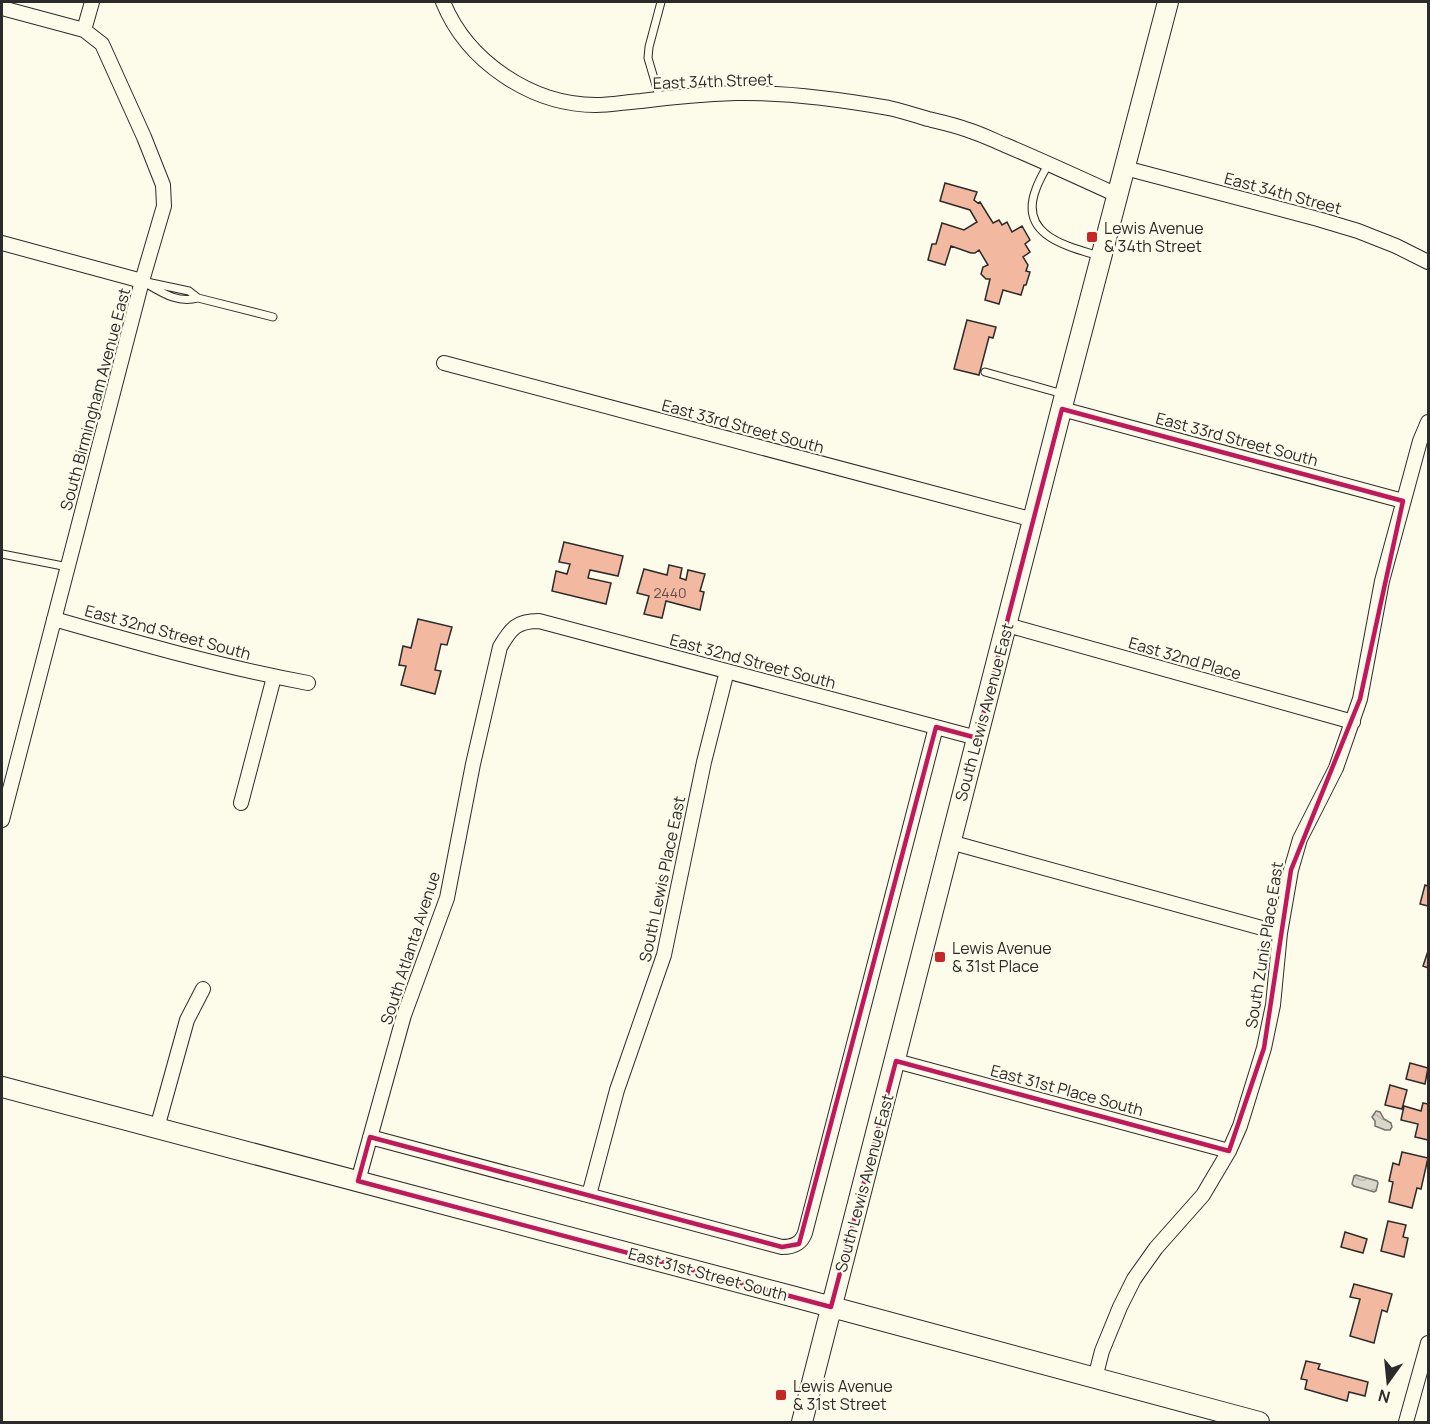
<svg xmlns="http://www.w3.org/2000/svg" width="1430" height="1424" font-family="Manrope,sans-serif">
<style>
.water{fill:url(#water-waves);stroke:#74746e;stroke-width:1.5}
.building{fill:#f2b8a0;stroke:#2b2b2b;stroke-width:1.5}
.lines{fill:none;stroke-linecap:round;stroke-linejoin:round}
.lane-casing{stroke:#2b2b2b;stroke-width:9}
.street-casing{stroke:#2b2b2b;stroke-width:16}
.secondary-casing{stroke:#2b2b2b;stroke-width:22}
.lane{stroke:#fdfbea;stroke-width:7}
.street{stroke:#fdfbea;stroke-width:14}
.secondary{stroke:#fdfbea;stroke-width:20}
.marked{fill:none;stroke:#c2185b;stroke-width:4.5;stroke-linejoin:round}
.poi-dot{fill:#c62828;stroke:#fdfbea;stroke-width:2}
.labels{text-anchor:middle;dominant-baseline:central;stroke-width:4.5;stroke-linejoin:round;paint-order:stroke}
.number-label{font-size:14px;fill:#5d4e48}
.street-label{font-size:16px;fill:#2b2b2b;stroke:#fdfbea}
.poi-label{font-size:16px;fill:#2b2b2b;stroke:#fdfbea;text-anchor:start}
</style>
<defs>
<pattern id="water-waves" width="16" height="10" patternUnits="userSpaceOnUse" patternTransform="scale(1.5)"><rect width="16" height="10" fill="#d8d7c9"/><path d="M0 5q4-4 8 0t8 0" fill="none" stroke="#bab9ad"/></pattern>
</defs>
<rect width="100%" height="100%" fill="#fdfbea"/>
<path class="water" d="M1376 1111 1380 1112 1384 1119 1391 1123 1392 1127 1390 1130H1385L1375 1126V1121L1372 1117Z
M1356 1175 1377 1181 1378 1183 1376 1191 1374 1192 1354 1186 1352 1184 1354 1176Z"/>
<path class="building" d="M945 183 977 192 974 200 978 203 980 202 993 223 999 220 1002 225 1007 222 1012 232 1022 226 1030 240 1025 244 1030 252 1023 257 1028 265 1026 271 1030 272 1026 285H1024L1021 295 1003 290 999 304 985 300 990 279H986L981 274 983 267 988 265 979 250 975 253H971L951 246 945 265 928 260 932 244H936L942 223 964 230 977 222 970 210 940 201Z
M967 320 996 327 993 338 989 337 979 375 954 369Z
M564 542 623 556 618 576 590 570 588 578 611 583 606 604 552 591 556 571 567 574 570 564 559 562Z
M669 565 682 568 680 578 686 580 688 570 705 574 700 591 704 592 700 610 666 601 662 618 644 614 649 596 637 593 644 569 667 575Z
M418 619 452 627 447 645 441 644 435 670 441 671 435 694 401 685 406 666 399 665 403 646 411 648Z
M1425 885 1428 886V906L1420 904Z
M1428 951V968L1423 966Z
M1410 1063 1428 1068 1425 1084 1406 1079Z
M1390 1085 1407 1090 1402 1109 1385 1105Z
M1423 1103 1428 1104V1140L1415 1137 1418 1124 1401 1120 1404 1106 1421 1111Z
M1402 1152 1428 1158 1421 1189 1417 1188 1412 1208 1389 1202 1393 1182 1389 1181 1393 1163 1399 1165Z
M1388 1221 1406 1225 1403 1237 1408 1238 1404 1257 1381 1251Z
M1345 1232 1367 1239 1363 1253 1341 1247Z
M1354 1284 1392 1294 1387 1312 1382 1310 1374 1343 1350 1336 1360 1299 1350 1297Z
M1306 1361 1320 1364 1318 1369 1368 1382 1365 1396 1349 1392 1347 1401 1305 1389 1307 1380 1301 1379Z"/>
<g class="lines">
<g class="lane-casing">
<path id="lane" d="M660 99 648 58 649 47 661 2
M1049 163C1044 172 1039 180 1036 189 1018 235 1066 246 1099 256
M142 281 189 291 198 298 273 317
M147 284C164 294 178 303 198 298
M985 372 1063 394
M2 554 68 567"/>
</g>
<g class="street-casing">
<path id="street" d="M443 2C467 61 531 105 596 105 610 105 626 102 641 101 672 97 704 94 736 93 787 92 838 99 889 108 902 111 915 115 928 119 941 122 955 125 968 130 981 134 993 140 1005 145 1043 161 1080 178 1117 195
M2 8 84 30
M1125 168 1318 219 1358 231 1396 246 1428 262
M2 243 142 281
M444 363 1034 520
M1062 409 1403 501
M54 619C138 643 222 667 308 683
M1007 625 1353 722
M241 803 274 677
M2 820 142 281 164 206 163 185 144 137 102 44 84 30 92 2
M950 842 1280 933
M896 1061 1229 1151
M157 1128 187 1020 203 989
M370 1137 782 1247C793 1247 801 1244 805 1233L936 727
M358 1181 404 1015 447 898 473 764 500 647C511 628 517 621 539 621L977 738
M589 1195 617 1090 664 955 704 762 727 671
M1095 1378 1102 1351 1120 1307 1134 1279 1156 1248 1203 1195 1229 1151 1240 1126 1264 1048 1273 1005 1280 933 1291 870 1300 839 1336 768 1360 699 1382 581 1420 441 1428 422
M1406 1422 1428 1343"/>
</g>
<g class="secondary-casing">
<path id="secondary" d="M2 1087 791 1296 1259 1422
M802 1422 1065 395 1168 2"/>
</g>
<use href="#lane" class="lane"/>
<use href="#street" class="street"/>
<use href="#secondary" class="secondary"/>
</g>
<path class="marked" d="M1062 409 1403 501 1360 699 1291 870 1264 1048 1229 1151 896 1061 831 1307 358 1181 370 1137 782 1247 799 1244 936 727 977 738Z"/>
<g class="poi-dot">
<rect x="1086" y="231" width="12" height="12" rx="3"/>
<rect x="934" y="951" width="12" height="12" rx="3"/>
<rect x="775" y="1389" width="12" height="12" rx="3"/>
</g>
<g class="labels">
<g class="number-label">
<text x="670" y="592">2440</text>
</g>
<g class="street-label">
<text transform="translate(713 81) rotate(-2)">East 34th Street</text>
<text transform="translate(1283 193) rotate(15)">East 34th Street</text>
<text transform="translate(95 399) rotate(-75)">South Birmingham Avenue East</text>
<text transform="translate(743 426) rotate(15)">East 33rd Street South</text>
<text transform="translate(1237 439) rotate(15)">East 33rd Street South</text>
<text transform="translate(168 632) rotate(15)">East 32nd Street South</text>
<text transform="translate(1185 658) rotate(16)">East 32nd Place</text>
<text transform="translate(753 661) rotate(15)">East 32nd Street South</text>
<text transform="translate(984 712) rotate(-75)">South Lewis Avenue East</text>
<text transform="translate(662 879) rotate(-78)">South Lewis Place East</text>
<text transform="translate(1264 945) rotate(-81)">South Zunis Place East</text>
<text transform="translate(410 948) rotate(-72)">South Atlanta Avenue</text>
<text transform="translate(1067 1090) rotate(15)">East 31st Place South</text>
<text transform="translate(864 1183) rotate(-75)">South Lewis Avenue East</text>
<text transform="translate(708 1274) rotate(15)">East 31st Street South</text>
</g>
<g class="poi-label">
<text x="1104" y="228">Lewis Avenue<tspan x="1104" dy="18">&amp; 34th Street</tspan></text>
<text x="952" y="948">Lewis Avenue<tspan x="952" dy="18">&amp; 31st Place</tspan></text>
<text x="793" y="1386">Lewis Avenue<tspan x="793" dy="18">&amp; 31st Street</tspan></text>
</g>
</g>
<rect width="1430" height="1424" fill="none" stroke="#2b2b2b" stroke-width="6"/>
<g transform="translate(1388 1382) rotate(195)" stroke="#fdfbea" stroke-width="4.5" paint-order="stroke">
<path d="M0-4.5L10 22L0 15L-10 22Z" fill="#2b2b2b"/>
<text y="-9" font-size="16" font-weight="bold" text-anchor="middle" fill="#2b2b2b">N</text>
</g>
</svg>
